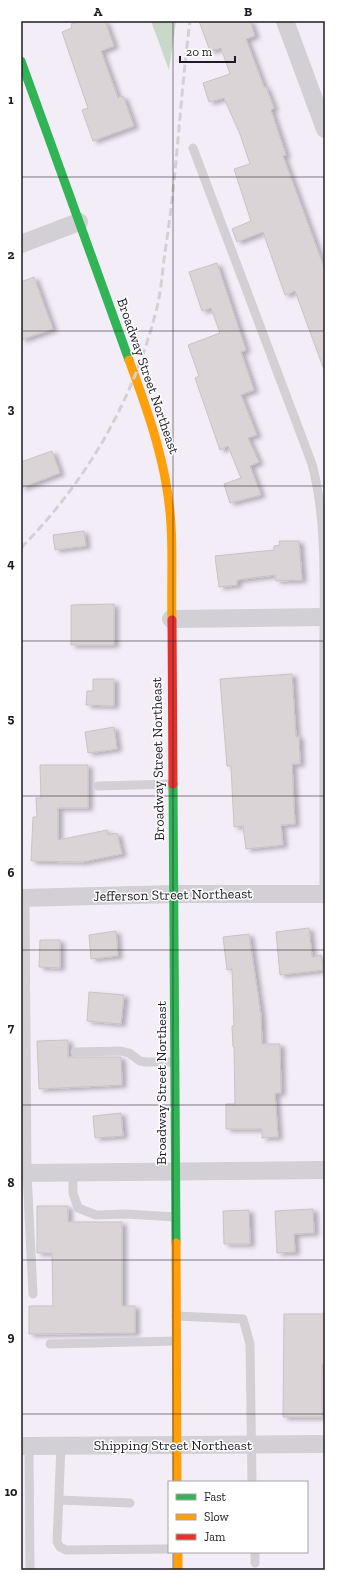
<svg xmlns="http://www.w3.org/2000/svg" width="346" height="1591" font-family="'Zilla Slab',serif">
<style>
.green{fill:#c9d8c8}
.building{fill:#dad4d6;stroke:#c9c3c5;filter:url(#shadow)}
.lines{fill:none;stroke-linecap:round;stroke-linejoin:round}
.lane{stroke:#d2d0d4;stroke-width:9}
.street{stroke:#d2d0d4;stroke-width:18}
.fast{stroke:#30b455;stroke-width:9}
.slow{stroke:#ff9f0a;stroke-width:9}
.jam{stroke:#e5322d;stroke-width:9}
.rail{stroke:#d3d1d3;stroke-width:3;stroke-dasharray:8 4;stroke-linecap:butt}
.grid{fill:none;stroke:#1e1b22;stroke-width:1;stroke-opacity:0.55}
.labels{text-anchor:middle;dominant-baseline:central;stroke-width:3;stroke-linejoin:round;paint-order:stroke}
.street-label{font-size:14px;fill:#1e1b22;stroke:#fff}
.neatline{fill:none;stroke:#1e1b22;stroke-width:1.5}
.grid-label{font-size:13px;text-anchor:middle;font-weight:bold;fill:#1e1b22}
</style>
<defs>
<filter id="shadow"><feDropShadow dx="4.5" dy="2.5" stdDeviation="2" flood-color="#0004"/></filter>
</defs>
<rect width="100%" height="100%" fill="#f3edf8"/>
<path class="green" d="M151 21H176L169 70Z"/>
<path class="building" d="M80 21H105L114 46 101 51 118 98 123 96 134 126 93 141 82 110 88 108 62 32 72 28 71 24Z
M199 21H250L255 36 246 39 264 87H266L274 108 271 110 286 155 283 156 325 270V367H323L295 291 285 295 263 232 237 242 232 229 251 221 234 169 250 164 240 134 224 98 209 102 203 83 230 74 221 48 210 51Z
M217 263 246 350 241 352 254 390 241 395 257 435 248 438 259 462 250 466 261 495 230 503 224 484 241 478 228 446 220 450 195 378 199 376 188 345 220 333 211 308 202 311 189 272Z
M34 277 53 329 21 340V282Z
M52 451 60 473 21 488V462Z
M84 531 86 546 55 550 53 535Z
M279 541H299L302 580 276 581 275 575 237 580V585L219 587 215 556 274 550V546L280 545Z
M114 604V645H71V605Z
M292 674 296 737 299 736 300 764H292L295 824 281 825 283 845 246 849 243 826 234 827 231 766H227L220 679Z
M93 679H114V706L86 705 87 691H93Z
M114 727 117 749 88 753 85 732Z
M40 765H88V808H58V840L107 830 108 835 117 833 122 854 82 862 31 861 33 817H37L36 798H41Z
M309 928 312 957 321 955 323 970 280 975 276 932Z
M116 931 118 956 91 959 89 935Z
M249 934 261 1015 262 1044H280L281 1093H275L278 1137 262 1138V1129H226V1104H235L234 1047H233L232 1026H234L232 969 227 970 223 937Z
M40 940H60V968L39 967Z
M89 992 124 995 121 1024 87 1021Z
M68 1040V1057H121L122 1085 39 1089 37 1041Z
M121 1113 123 1136 95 1138 93 1116Z
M37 1206H68V1222H122V1306H135V1333L29 1334V1306H53L52 1253H37Z
M313 1209 314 1233 294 1234 295 1252 277 1253 275 1211Z
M249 1210 250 1244H224L223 1211Z
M284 1314H325V1364H322V1417H283Z"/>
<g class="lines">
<path class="lane" d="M193 148 312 464C327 519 324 588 324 645 324 728 324 811 324 894
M98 786 173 784
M25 898 27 1173 33 1294
M75 1052 121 1051 129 1053 140 1061 146 1062H175
M73 1173V1193L78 1208 96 1215 126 1214 175 1217
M176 1316 243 1319 250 1344 252 1482
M50 1344 176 1341
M29 1446 30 1570
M61 1446 57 1542 60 1547 66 1550 169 1549
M59 1500 130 1503
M255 1552V1563"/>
<path class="street" d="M285 21 325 129
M21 244 79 222
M171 619 325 617
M21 898 174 894H325
M21 1173 325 1170
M21 1446 325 1444"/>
<path class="fast" d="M21 61 129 360
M173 784 176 1243"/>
<path class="slow" d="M129 360C149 414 168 468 171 525 173 557 171 588 172 620
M176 1243 177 1482
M178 1552V1570"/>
<path class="jam" d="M172 620 173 784"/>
<path class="rail" d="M21 548C85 483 132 403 155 315 161 295 162 273 165 252 177 176 180 98 190 21"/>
</g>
<path class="grid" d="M173 21V1482M21 177H325M21 331H325M21 486H325M21 641H325M21 796H325M21 950H325M21 1105H325M21 1260H325M21 1414H325M173 1552V1570"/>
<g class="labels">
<g class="street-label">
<text transform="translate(148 376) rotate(71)">Broadway Street Northeast</text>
<text transform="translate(158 759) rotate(-91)">Broadway Street Northeast</text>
<text transform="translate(173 895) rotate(-1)">Jefferson Street Northeast</text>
<text transform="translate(161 1083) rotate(-90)">Broadway Street Northeast</text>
<text x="173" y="1445">Shipping Street Northeast</text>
</g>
</g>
<rect width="346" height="1591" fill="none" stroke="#ffffff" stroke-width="44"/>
<rect x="168" y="1481" width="140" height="72" fill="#ffffff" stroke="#a5a4a7"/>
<rect x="176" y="1494" width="20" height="6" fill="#30b455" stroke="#a5a4a7"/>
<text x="204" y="1501" font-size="12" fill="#1e1b22">Fast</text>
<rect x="176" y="1514" width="20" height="6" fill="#ff9f0a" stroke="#a5a4a7"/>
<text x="204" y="1521" font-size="12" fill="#1e1b22">Slow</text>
<rect x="176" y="1534" width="20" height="6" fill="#e5322d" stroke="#a5a4a7"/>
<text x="204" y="1541" font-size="12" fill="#1e1b22">Jam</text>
<path d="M180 56v6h55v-6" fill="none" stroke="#1e1b22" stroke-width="2"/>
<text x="186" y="56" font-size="12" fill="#1e1b22" stroke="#ffffff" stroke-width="3" paint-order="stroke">20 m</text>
<rect x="22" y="22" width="302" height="1547" class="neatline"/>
<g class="grid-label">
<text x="98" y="16">A</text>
<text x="248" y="16">B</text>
<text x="11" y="104">1</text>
<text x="11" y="259">2</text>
<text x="11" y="413">3</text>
<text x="11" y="568">4</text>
<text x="11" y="723">5</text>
<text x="11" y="877">6</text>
<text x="11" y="1032">7</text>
<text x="11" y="1187">8</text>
<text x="11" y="1341">9</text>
<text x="11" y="1496">10</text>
</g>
</svg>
